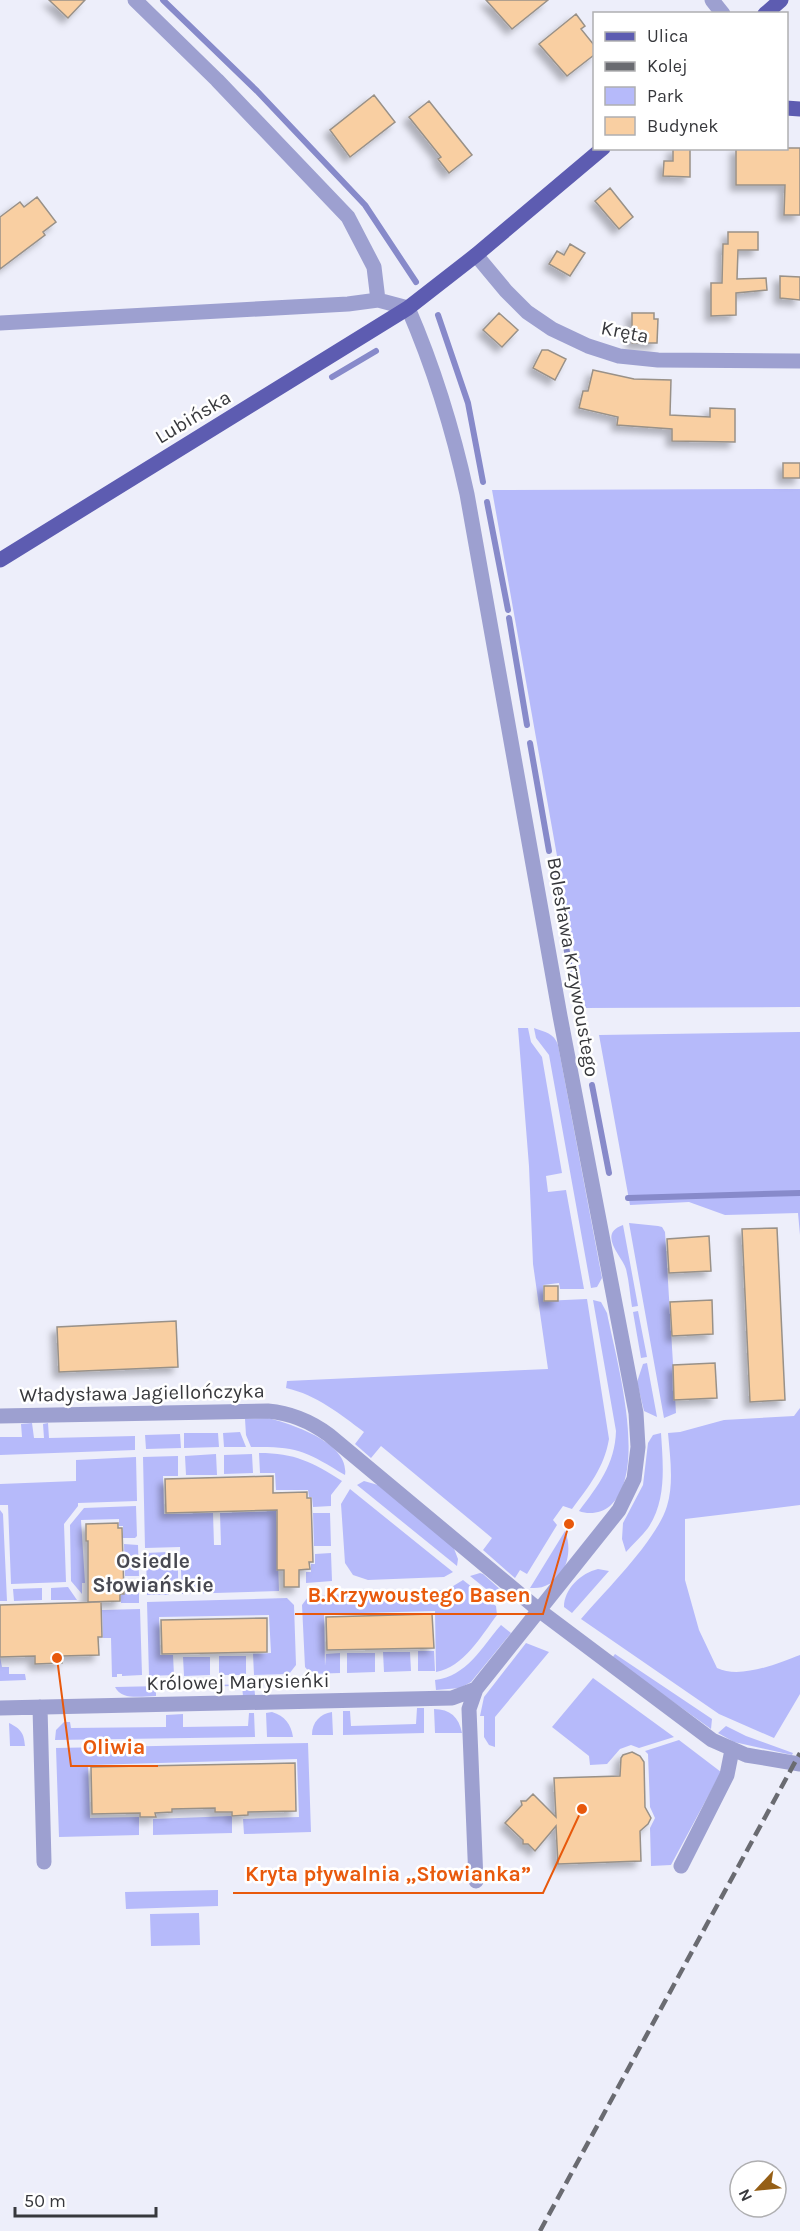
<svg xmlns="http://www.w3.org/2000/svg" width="800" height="2231" font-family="Karla,sans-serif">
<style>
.green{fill:#b6bafa}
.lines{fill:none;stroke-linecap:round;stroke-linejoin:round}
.stream{stroke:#878aca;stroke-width:6}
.building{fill:#f9cfa2;stroke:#999188;stroke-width:1.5;filter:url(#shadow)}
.minor{stroke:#9da0d0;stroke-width:15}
.major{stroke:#5d5cb1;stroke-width:15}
.rail{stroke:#6a6b71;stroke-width:4.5;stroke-dasharray:12 6;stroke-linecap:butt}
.labels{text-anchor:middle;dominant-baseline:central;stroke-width:5;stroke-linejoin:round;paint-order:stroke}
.street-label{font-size:20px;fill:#37383c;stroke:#fff}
.neighbourhood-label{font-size:21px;font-weight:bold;fill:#484952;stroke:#fff}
.leader{fill:none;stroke:#e8590c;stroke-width:2}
.callout-dot{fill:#e8590c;stroke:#fff;stroke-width:2}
.callout-label{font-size:21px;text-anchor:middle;font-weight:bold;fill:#e8590c;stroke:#fff;stroke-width:5;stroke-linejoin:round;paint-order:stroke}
</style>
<defs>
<filter id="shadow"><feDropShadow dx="-5.5" dy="5.5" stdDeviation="3" flood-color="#0004"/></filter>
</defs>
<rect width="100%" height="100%" fill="#edeefa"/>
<path class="green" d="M800 489V1007L584 1008 492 490Z
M518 1028H528L531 1042 542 1057 562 1173 546 1176 548 1192 566 1190 584 1289H560L559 1283 543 1285V1301L587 1299 609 1439C604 1468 589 1486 572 1509L563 1506 553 1520 557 1525 527 1574 520 1570 515 1578 483 1550 492 1538 480 1528 381 1446 371 1458 355 1444 364 1432C340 1414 317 1395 286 1388L287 1381 548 1369 533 1264 529 1166Z
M534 1028C545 1032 554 1033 558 1045L602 1278 597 1287 591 1288 549 1055 536 1038Z
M800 1032V1235L798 1213 725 1215 689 1202 630 1205 599 1035Z
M629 1223 658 1226 662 1227 665 1232 676 1413 664 1418Z
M623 1225 638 1306 632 1307C630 1295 629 1281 626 1269 622 1256 597 1234 623 1225Z
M593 1300 601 1302 607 1313C616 1359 649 1472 610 1506 602 1513 589 1515 579 1511 598 1486 615 1464 616 1431Z
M638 1311 647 1357 641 1358 633 1312Z
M647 1363 657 1417 644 1411 637 1382 643 1364Z
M800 1408V1505L685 1519V1580L699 1630 717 1668C740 1679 777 1664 800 1655V1694L774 1738 719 1714 581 1619C605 1591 657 1540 667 1506 674 1483 670 1456 668 1433L680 1432 724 1420 794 1416Z
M268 1418C292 1424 350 1443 345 1475 306 1451 297 1446 251 1447L246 1435 245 1419Z
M32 1423 34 1438H44L43 1424 48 1423 49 1438 135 1436V1450L0 1455V1437H22L21 1424Z
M240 1432 246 1447H224L223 1433Z
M184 1433H218L219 1447 184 1448Z
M661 1433C663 1464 667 1500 648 1528 642 1536 633 1544 626 1552L622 1539 623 1523 643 1485 648 1443 653 1435Z
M180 1434 181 1448 146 1449 145 1435Z
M259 1453C295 1453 312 1462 342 1481L331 1495V1506L313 1507 312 1497H309L308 1490H276L275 1473H260Z
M216 1454 217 1475H186L185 1456Z
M252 1454 253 1473 224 1474V1455Z
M178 1456V1476H163L164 1514 213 1513 214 1545H221L220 1513 276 1511 279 1591 182 1594 180 1547 145 1548 143 1457Z
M136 1457 137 1501 78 1503V1506L64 1524 66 1582 11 1584 8 1505H0V1484L76 1481V1460Z
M364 1481 378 1485 453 1546 458 1559 457 1566 357 1485Z
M350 1489 443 1564 453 1572 444 1577 368 1580 353 1575 345 1563 341 1504Z
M136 1506 137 1536 135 1538H123V1526H119V1519L81 1520 85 1583H82V1594L71 1581 70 1525 84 1508Z
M0 1510 3 1514 7 1601H0Z
M313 1513H330L331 1546H314Z
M565 1531C573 1550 567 1578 545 1586 541 1588 535 1588 530 1588Z
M124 1544 138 1545 139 1576H125Z
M167 1552V1559L176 1562 178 1567V1584L169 1590V1595H147L146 1553Z
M331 1553 332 1581 306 1583V1572H311V1564H315V1554Z
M598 1569 609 1571 572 1613 564 1607C564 1589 581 1573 598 1569Z
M480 1573 483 1574 511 1599 509 1601H501L470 1576Z
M463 1580 496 1606 497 1615C481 1636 464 1667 436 1672L435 1611 324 1614 325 1666 326 1654 340 1653V1673L311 1674 305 1667 302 1605 308 1597 357 1593V1602L366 1601V1592L441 1590 450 1588Z
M125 1584H139V1603H121V1595L125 1594Z
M68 1587 77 1600H51V1588Z
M42 1588V1600L14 1601 13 1589Z
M287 1598 294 1605 296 1665 289 1674 254 1675 253 1654 271 1653 269 1615 159 1617 160 1655H173L174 1675 149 1676 147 1602Z
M140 1609 142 1675 122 1676V1674H117V1677H112L111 1638H103L102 1610Z
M501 1625 511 1633 471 1682 460 1688 436 1690 435 1680C467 1676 481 1648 501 1625Z
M526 1643 549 1652 495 1717V1747L489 1745 484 1737V1716H480L484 1697Z
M418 1651H434L435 1671H418Z
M383 1652H410L411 1671 384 1672Z
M347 1653H375V1672L347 1673Z
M615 1654 712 1719 711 1729 612 1658Z
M219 1656H246V1675H219Z
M0 1657 2 1667H9V1674H25L26 1680 0 1681Z
M183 1657H210V1675L184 1676Z
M593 1678 674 1737 639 1748 631 1745 620 1749 607 1764 590 1765 589 1756 552 1727Z
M254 1684 255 1695 243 1696 242 1686 156 1687V1696C142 1696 122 1701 115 1687Z
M417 1708H424V1733L343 1735V1711H350L351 1726 416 1724Z
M434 1709C450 1709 459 1717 462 1733H435Z
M272 1712C285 1716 291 1724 293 1737H267L266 1713Z
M332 1712 333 1735H312C312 1722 320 1714 332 1712Z
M249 1713H254L255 1737 55 1740 56 1730 64 1722H70L71 1728 166 1727V1715L183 1714V1727L248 1726Z
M9 1723C21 1729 24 1733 25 1746H10Z
M726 1726 746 1736 793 1753 792 1755 734 1742 718 1733Z
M679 1740 721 1772 671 1865 651 1866 650 1828 655 1818 650 1807 648 1754 645 1751Z
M308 1743 311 1832 244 1834 243 1819 299 1817 297 1759 88 1765 90 1818 139 1817V1835L59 1837 56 1748Z
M232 1816V1833L153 1835V1819Z
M218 1890V1906L126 1909 125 1892Z
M199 1913 200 1945 151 1946 150 1914Z"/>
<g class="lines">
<path class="stream" d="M163 0 257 91 365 205 416 282
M438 315 468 403 483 482
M332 377 376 351
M487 502 508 610
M509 618 527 725
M530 743 549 851
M551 861 570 969
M592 1085 609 1173
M628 1198 800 1193"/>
</g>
<path class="building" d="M49 0H85L68 18Z
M486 0H548L512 29Z
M576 14 585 26 581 29 594 45V55L567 76 539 44Z
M374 95 395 122 350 157 330 130Z
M429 101 472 155 449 173 438 159 441 157 409 117Z
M673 148H690V177L663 176 664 161H673Z
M736 148H800V215H784L785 185H736Z
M610 188 633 217 619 229 595 201Z
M37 197 56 222 43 232 45 235 0 269V217L20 202 24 207Z
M728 232H758V250H738L737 279 766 278 767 290 736 293V315L711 316V283H722L723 244H728Z
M570 244 585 253 570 276 549 264 557 251 564 255Z
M780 276 800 277V300L780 298Z
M499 313 518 330 502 347 483 330Z
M632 313H654V319H658L657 343H632Z
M542 350H548L566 359 555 380 533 368Z
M593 370 634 379 671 380 670 415 710 417V408L735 409V442L672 441V429L617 425 618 417 579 408 583 391H588Z
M783 463H800V478H783Z
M777 1228 785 1400 750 1402 742 1229Z
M709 1236 711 1271 669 1273 667 1239Z
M544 1286H558V1301H544Z
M712 1300 713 1334 672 1336 670 1302Z
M176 1321 178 1367 59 1372 57 1327Z
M715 1363 717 1398 674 1400 673 1365Z
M273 1476V1493L307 1492V1498H311L313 1562H309L310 1569 299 1570V1587H284V1570H277V1510L166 1513 165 1479Z
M118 1523V1528H122L124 1594H120V1601L88 1602V1541H86V1524Z
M101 1602 102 1637H98L99 1655 62 1656V1663L35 1664V1656L0 1657V1605Z
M432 1614 434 1648 327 1650 326 1617Z
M267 1618V1652L162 1654 161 1620Z
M632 1752 640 1756 644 1762 645 1807 651 1818 648 1824 640 1831 641 1861 558 1864 556 1826 535 1851 528 1844H523V1840L505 1823 522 1805 521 1801H526L533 1794 556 1817 554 1778 620 1776 621 1758 623 1755Z
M295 1763 296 1811 248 1812V1815L232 1816V1812H215V1808L172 1809V1812L155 1813 156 1817H140V1813L92 1814 91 1767Z"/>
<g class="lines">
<path class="minor" d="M135 0 217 80 348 217 374 267 378 300 408 308C434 368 453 430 467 494L560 1016 636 1413 638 1447 634 1479 619 1510 476 1689 469 1709 476 1881
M712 0 723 14
M476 255 506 291 527 312 552 329 588 346 619 356 658 360 800 361
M0 323 348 304 378 300
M0 1416 268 1411C291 1413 310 1421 329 1435L540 1611 712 1740 746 1755 800 1764
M40 1707 44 1862
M0 1708 452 1698 476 1689
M681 1866 727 1775 732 1750"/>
<path class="major" d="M765 14 781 0
M786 108 800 109
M0 560 408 308 476 255 603 148"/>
<path class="rail" d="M540 2231 800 1753"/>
</g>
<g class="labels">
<g class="street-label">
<text transform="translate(625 332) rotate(11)">Kręta</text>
<text transform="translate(193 417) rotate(-31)">Lubińska</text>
<text transform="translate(573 967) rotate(80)">Bolesława Krzywoustego</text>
<text transform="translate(142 1393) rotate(-1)">Władysława Jagiellończyka</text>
<text transform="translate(238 1682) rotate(-1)">Królowej Marysieńki</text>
</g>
<g class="neighbourhood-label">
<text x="153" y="1561">Osiedle<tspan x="153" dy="24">Słowiańskie</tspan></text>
</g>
</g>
<path class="leader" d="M569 1524L543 1614H295M57 1658L71 1766H158M582 1809L543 1893H233"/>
<g class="callout-dot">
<circle cx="569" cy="1524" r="6"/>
<circle cx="57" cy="1658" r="6"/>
<circle cx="582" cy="1809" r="6"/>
</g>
<g class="callout-label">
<text x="419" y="1602">B.Krzywoustego Basen</text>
<text x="114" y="1754">Oliwia</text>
<text x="388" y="1881">Kryta pływalnia „Słowianka”</text>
</g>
<rect x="593" y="12" width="195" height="138" fill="#ffffff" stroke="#afafb1" stroke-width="1.5"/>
<rect x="605" y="32" width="30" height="9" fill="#5d5cb1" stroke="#afafb1" stroke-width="1.5"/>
<text x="647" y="42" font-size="18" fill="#37383c">Ulica</text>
<rect x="605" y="62" width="30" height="9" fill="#6a6b71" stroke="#afafb1" stroke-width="1.5"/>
<text x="647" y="72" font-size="18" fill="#37383c">Kolej</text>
<rect x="605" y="87" width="30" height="18" fill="#b6bafa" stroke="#afafb1" stroke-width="1.5"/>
<text x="647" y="102" font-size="18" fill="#37383c">Park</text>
<rect x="605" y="117" width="30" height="18" fill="#f9cfa2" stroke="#afafb1" stroke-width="1.5"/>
<text x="647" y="132" font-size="18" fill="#37383c">Budynek</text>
<g transform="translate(758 2189) rotate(244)"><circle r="28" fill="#ffffff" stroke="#afafb1" stroke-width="1.5"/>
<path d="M0-4.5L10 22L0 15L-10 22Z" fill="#955f16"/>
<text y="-9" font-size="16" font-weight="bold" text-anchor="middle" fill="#37383c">N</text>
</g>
<path d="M15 2207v9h141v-9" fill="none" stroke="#37383c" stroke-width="3"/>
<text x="24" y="2207" font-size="18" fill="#37383c" stroke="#ffffff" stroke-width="4.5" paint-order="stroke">50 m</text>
</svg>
